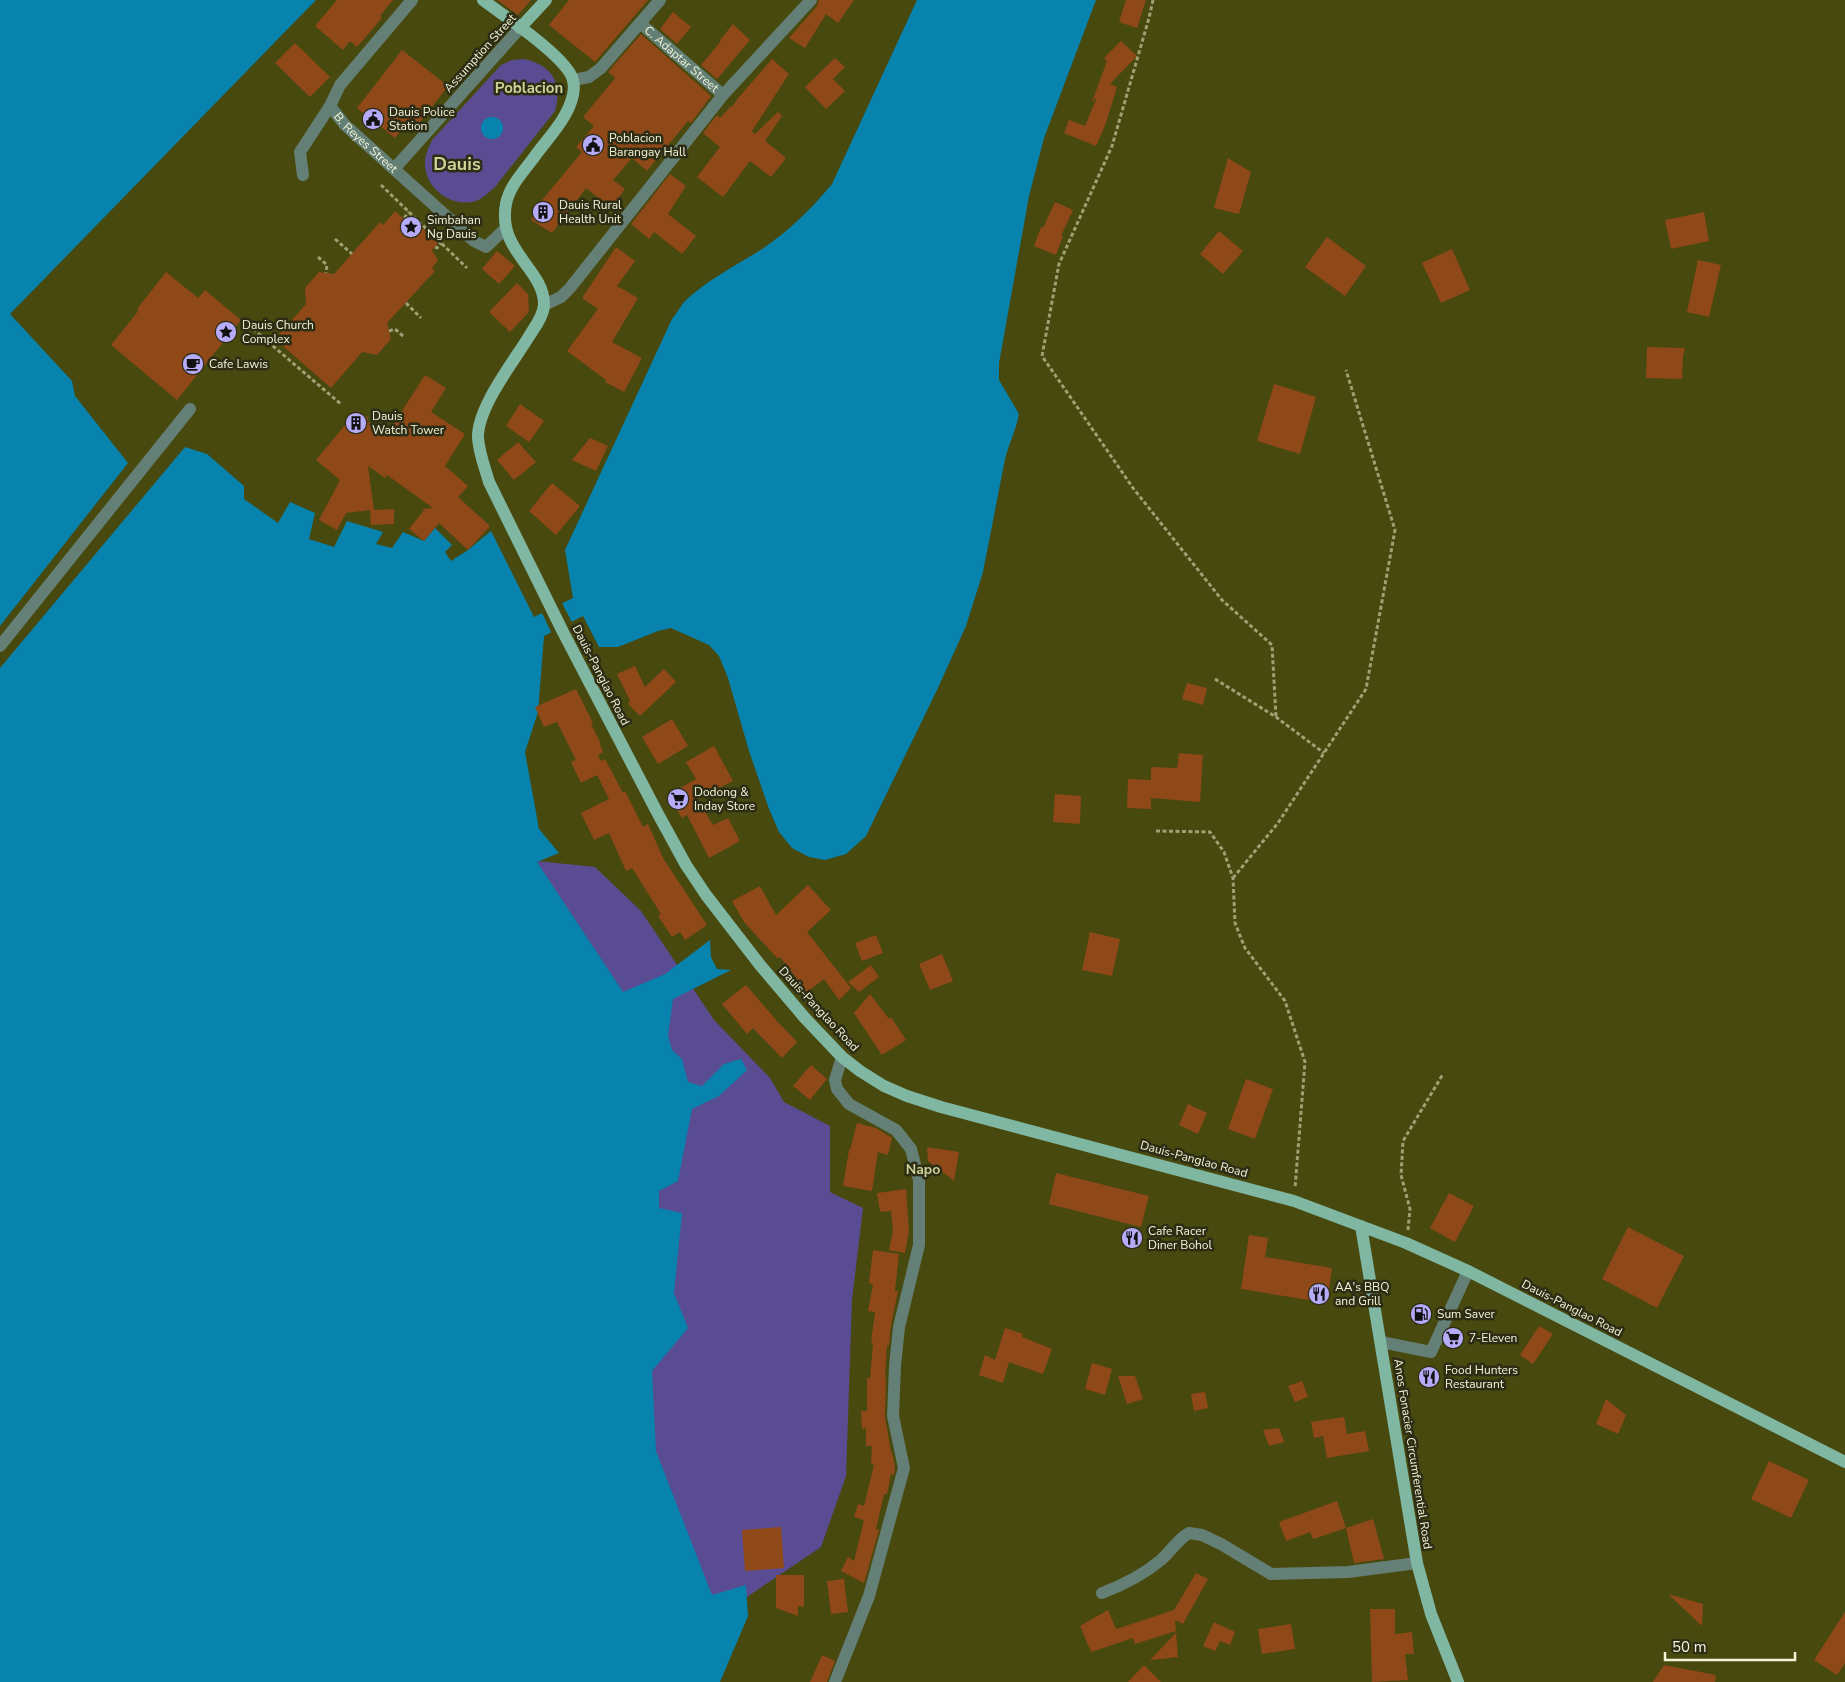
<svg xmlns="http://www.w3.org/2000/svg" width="1845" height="1682" font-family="'Nunito Sans',sans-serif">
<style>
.green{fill:#5a4c92}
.water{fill:#0783ad}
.pier{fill:#48490e}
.building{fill:#8f4818}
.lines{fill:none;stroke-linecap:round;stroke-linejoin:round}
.path{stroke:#9fa175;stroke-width:3;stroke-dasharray:4 2.5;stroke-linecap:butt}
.minor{stroke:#647f75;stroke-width:12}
.major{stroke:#7fb7a3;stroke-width:12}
.labels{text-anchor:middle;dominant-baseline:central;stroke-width:5;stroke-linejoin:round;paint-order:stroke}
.street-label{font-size:12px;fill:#f2f4d7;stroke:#2d2d16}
.poi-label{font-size:12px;fill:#f2f4d7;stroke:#2d2d16;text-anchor:start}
.neighbourhood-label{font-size:14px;font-weight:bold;fill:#cfd297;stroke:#2d2d16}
.quarter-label{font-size:15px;font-weight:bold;fill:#cfd297;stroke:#2d2d16}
.district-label{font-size:18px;font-weight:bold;fill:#cfd297;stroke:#2d2d16}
</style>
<rect width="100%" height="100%" fill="#48490e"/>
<path class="green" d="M524 59C552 65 563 83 555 111L495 187C488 193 482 200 472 202 450 206 427 189 425 166 424 157 428 149 432 140L501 65 512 60Z
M537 861 595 867 641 911 714 1020 770 1078 784 1102 830 1126V1192L863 1208 852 1300 846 1476 821 1547 735 1605 693 1593 671 1562Z"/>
<path class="water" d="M0 0H316L10 314 72 381 75 396 128 463 0 626Z
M917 0H1096L1044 138 1029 196 999 363V380L1019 414C1016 430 1009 443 1005 459L983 572 966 626 937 690 866 836 846 854 825 860 809 857 792 848 779 832 769 809 749 751 728 678 719 656 709 645 671 628 658 631 618 647H599L583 616 544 636 538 712 525 752 539 829 559 853 537 862 623 992 665 974 710 940 711 957 717 969 731 970 673 999 668 1036 672 1050 682 1059 688 1082 702 1086 724 1064 741 1059 747 1070 719 1096 692 1109 678 1181 659 1191V1208L682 1213 674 1293 688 1328 652 1371 656 1451 712 1595 746 1585 748 1616 720 1682H0V668L185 447 207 454 244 486V499L278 523 290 502 315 513 309 539 334 547 347 521 383 532 376 544 392 548 403 532 424 541 435 528 452 545 445 552 451 561 468 550 491 531 534 617 573 598 565 550 672 319C677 313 681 305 686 300 710 278 739 264 765 247 791 229 812 208 832 184Z
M481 128a11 11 0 1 1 22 0a11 11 0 1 1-22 0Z"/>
<path class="pier" d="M561 601 573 624 552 634 541 611Z"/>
<path class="building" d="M337 0H393L380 16 382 18 357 47 350 41 343 50 315 26Z
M497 0H531L518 15Z
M569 0H648L595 62 549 25Z
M819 0H854L838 23 826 14 805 48 789 38 817 6Z
M1126 0H1146L1137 28 1119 22Z
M673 12 691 27 677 44 660 29Z
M733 24 750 40 717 79 701 65 721 41 720 40Z
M641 34 711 96 691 123 688 121 647 171 632 158 613 180 625 189 611 208 586 188 552 233 531 220 538 205 582 152 576 147 594 126 583 117 615 78 608 72Z
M1121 41 1137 56 1110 84 1117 87 1105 126 1096 146 1064 133 1069 120 1085 126 1097 97 1092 102 1107 61 1104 58Z
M295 43 330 77 310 97 275 63Z
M402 50 448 86 414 130 406 124 395 138 357 108Z
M835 58 845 67 833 79 845 91 826 109 805 87Z
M772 59 789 74 752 131 755 134 778 112 782 116 765 141 786 158 771 177 750 161 723 197 697 177 720 147 703 133 717 115 720 118 731 106 732 107 739 97Z
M1228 158 1251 172 1239 214 1214 208Z
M670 174 686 186 668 214 696 236 682 254 654 232 649 239 631 224Z
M1055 202 1073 210 1061 236H1063L1056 255 1034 246 1041 227 1043 228Z
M395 211 405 220 409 215 438 243 432 250 438 260 432 268 435 271 387 323 391 339 377 355 362 352 331 388 275 339 306 304 305 288 319 272 334 274 380 222 383 225Z
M1704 212 1709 241 1671 249 1665 220Z
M1219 231 1243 251 1223 274 1200 254Z
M1327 237 1366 266 1345 296 1305 267Z
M616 247 635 261 617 286 638 298 612 342 642 358 624 392 605 382 606 380 567 351 598 309 582 298Z
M1452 249 1470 290 1441 303 1422 263Z
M497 251 515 266 499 284 482 269Z
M1698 260 1721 265 1709 317 1687 312Z
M166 272 198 298 205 290 241 320 177 400 111 345 139 310 137 309Z
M517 283 528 294 529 312 510 332 489 312Z
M1647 347 1685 348 1683 356 1682 379 1646 378Z
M425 375 446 388 431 412 465 434 445 466 468 486 458 497 490 526 468 550 439 523 424 541 409 529 424 510 423 509 433 508 387 475 385 478 368 466 374 510 394 509V524L371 525 370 510 346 513 337 530 319 520 340 480 316 460 346 424 347 417 358 411 368 418 367 421 386 436Z
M1274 384 1316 397 1300 454 1257 441Z
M520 404 544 421 529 442 506 426Z
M590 438 608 446 596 471 572 460Z
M518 442 536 462 514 480 497 460Z
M552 483 580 506 556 535 529 511Z
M635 666 645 687 664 669 676 682 640 716 628 704 630 701 617 674Z
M1187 683 1207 688 1203 705 1182 699Z
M576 689 593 723 591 724 601 744 600 745 603 752 598 756 601 761 605 759 623 793 625 791 643 827 648 824 663 858 707 925 685 940 680 932 672 937 658 916 661 914 632 868 626 871 609 833 594 840 581 813 609 799 597 775 581 783 571 762 576 760 557 722 544 727 535 707Z
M672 719 688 746 658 764 642 737Z
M714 746 733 781 697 799 713 825 728 818 740 841 709 858 687 815 682 818 668 795 696 779 686 762Z
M1179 753 1203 755 1200 802 1151 798V809L1127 808 1128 779 1151 780V767L1177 768Z
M1055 794 1081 796 1080 824 1053 822Z
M808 885 831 910 807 932 851 988 839 1000 824 979 807 992 780 957 778 959 744 922 732 901 760 886 776 915Z
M1090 932 1120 939 1112 976 1082 970Z
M876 935 883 953 862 961 855 943Z
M942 954 953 981 930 990 919 964Z
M871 965 879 977 859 992 848 982Z
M746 985 777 1021 797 1042 782 1058 753 1028 747 1034 722 1004Z
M870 994 889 1019 891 1017 906 1040 882 1055 854 1013Z
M811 1065 827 1079 810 1100 793 1086Z
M1246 1079 1273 1089 1255 1139 1228 1129Z
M1188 1104 1207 1113 1198 1134 1179 1125Z
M857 1123 876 1128 892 1138 888 1155 878 1152 872 1191 843 1186 849 1150H850Z
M927 1147 959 1152 954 1181 928 1161Z
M1056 1173 1149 1196 1141 1227 1049 1204Z
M906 1189 909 1231 905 1253 889 1250 893 1231 891 1211 880 1212 877 1193Z
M1449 1193 1474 1206 1455 1242 1430 1228Z
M1628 1227 1684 1256 1657 1308 1602 1279Z
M1249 1235 1268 1238 1265 1257 1332 1268 1327 1303 1241 1289Z
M873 1250 899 1254 895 1291H898L891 1325 889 1346 887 1345 885 1378H886L885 1417 891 1452H892L895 1467 894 1475 891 1474 887 1494H884L876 1529 879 1530 864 1583 841 1571 848 1557 854 1561 864 1520 854 1517 858 1504 864 1506 874 1465 871 1464 872 1446H866V1428L862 1429 861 1411H867V1378H870L873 1343H871L875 1312 868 1311 873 1284 869 1283Z
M1539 1326 1553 1334 1533 1364 1520 1355Z
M1005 1328 1023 1334 1022 1337 1052 1349 1043 1374 1009 1362 1003 1383 979 1375 985 1355 995 1360Z
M1092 1363 1112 1369 1105 1395 1085 1389Z
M1118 1376H1135L1143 1399 1127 1404Z
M1302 1381 1308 1397 1295 1402 1288 1386Z
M1205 1392 1208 1408 1194 1411 1191 1394Z
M1606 1399 1626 1415 1618 1434 1596 1424Z
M1344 1417 1347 1434 1365 1431 1369 1451 1327 1458 1323 1436 1314 1438 1311 1422Z
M1279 1428 1284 1442 1269 1446 1263 1430Z
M1769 1461 1809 1480 1791 1518 1751 1499Z
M1337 1501 1346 1528 1313 1539 1310 1532 1286 1541 1279 1522Z
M1373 1519 1384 1559 1354 1563 1346 1528Z
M781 1527 784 1568 745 1571 742 1530Z
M1196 1573 1208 1579 1183 1624 1175 1620 1176 1631 1135 1644 1133 1638 1091 1652 1080 1626 1108 1610 1116 1629 1174 1610Z
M776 1575H804V1607L798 1606V1616L776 1608Z
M844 1579 848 1612 831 1614 827 1581Z
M1668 1594 1703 1604 1702 1626Z
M1370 1609H1395V1634L1412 1632 1414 1654H1405L1408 1680 1372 1682Z
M1845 1612V1663L1837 1675 1814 1660Z
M1214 1622 1235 1632 1230 1645 1220 1641 1215 1651 1203 1646Z
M1291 1624 1295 1649 1262 1654 1258 1629Z
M1176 1633 1178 1657 1150 1660Z
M822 1655 835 1661 827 1682H810Z
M1144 1665 1161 1682H1128Z
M1664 1665 1716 1675 1715 1682H1653Z"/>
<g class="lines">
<path class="path" d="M1153 0 1149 18 1112 146 1059 264 1042 356 1133 488 1222 600 1272 645 1276 717
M381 185 467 268
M406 218 405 217 409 212
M335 239 352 254
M435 247 437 248 441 243
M318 257 327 265 326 273
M406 303 421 318
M253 329 342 405
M389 331 395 329 403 336
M1215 679 1276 717 1324 753
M1156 831 1210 832 1224 852 1233 878 1235 923 1245 948 1285 1001 1305 1062 1295 1188
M1233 878 1278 823 1366 689 1395 530 1346 370
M1408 1230 1410 1209 1401 1175 1403 1141 1443 1074"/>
<g class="minor">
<path id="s1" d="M412 0 340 85 330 106 345 125 474 241 486 247 506 228"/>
<path id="s2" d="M640 23 723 95"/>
<path d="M573 80 589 77 601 68 660 0"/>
<path d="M394 169 520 28"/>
<path d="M303 175 300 152 330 106"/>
<path d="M544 305 561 297 570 288 723 95 811 0"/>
<path d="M0 646 190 409"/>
<path d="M1381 1342 1431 1352 1468 1271"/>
<path d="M1102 1593C1123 1585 1143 1575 1161 1560 1171 1551 1177 1540 1189 1533L1202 1535 1221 1544 1271 1574 1348 1572 1417 1563"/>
<path d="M835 1682 869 1596 904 1468 893 1416 895 1366 899 1327 919 1245V1180L911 1149 896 1130 849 1104 837 1089 835 1080 842 1057"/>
</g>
<path class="major" d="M483 0C504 16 567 57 573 80 574 84 574 90 573 95 568 118 549 137 535 156 525 170 509 186 506 204 497 251 544 269 544 304 544 316 534 328 528 338 512 364 477 408 478 438 479 453 485 468 489 482L563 632 658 814 686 865 706 895 760 965 804 1017 842 1057 860 1071 884 1086 907 1096 941 1107 1294 1201 1406 1243 1468 1271 1845 1462
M520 28 546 0
M1361 1226 1417 1563 1431 1614 1458 1682"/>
</g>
<defs>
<g id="civic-disc" transform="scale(1.125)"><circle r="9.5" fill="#b6abf8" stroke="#2d2d16"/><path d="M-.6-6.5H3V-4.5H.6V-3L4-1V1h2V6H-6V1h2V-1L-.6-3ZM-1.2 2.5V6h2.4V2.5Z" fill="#111"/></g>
<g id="building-disc" transform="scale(1.125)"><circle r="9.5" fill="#b6abf8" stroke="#2d2d16"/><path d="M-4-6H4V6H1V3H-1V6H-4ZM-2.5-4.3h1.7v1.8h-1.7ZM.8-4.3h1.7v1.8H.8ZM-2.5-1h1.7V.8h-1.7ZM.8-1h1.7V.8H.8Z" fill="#111"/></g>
<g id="sight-disc" transform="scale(1.125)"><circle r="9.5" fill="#b6abf8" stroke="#2d2d16"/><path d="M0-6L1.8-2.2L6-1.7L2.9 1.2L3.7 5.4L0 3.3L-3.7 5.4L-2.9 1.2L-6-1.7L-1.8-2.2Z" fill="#111"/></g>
<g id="cafe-disc" transform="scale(1.125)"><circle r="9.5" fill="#b6abf8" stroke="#2d2d16"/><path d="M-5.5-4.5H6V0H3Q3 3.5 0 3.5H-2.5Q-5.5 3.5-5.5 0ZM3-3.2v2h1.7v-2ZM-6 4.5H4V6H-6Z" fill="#111"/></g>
<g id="supermarket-disc" transform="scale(1.125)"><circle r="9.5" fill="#b6abf8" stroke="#2d2d16"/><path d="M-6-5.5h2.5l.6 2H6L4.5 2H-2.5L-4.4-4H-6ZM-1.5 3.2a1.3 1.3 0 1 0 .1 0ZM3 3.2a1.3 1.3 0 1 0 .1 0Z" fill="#111"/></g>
<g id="restaurant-disc" transform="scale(1.125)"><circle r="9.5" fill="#b6abf8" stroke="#2d2d16"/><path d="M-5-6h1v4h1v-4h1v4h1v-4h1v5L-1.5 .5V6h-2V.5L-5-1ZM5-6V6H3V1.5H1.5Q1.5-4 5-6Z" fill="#111"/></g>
<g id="fuel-disc" transform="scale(1.125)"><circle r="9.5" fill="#b6abf8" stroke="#2d2d16"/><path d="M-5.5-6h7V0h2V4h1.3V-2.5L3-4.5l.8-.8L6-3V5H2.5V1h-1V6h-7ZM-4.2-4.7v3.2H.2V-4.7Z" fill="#111"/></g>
</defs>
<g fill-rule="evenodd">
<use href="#civic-disc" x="373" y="119"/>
<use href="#civic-disc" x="593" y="145"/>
<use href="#building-disc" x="543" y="212"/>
<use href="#sight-disc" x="411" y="227"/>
<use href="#sight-disc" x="226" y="332"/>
<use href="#cafe-disc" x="193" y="364"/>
<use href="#building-disc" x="356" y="423"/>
<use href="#supermarket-disc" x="678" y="799"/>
<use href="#restaurant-disc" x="1132" y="1238"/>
<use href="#restaurant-disc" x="1319" y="1294"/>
<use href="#fuel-disc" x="1421" y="1314"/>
<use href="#supermarket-disc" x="1453" y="1338"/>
<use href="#restaurant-disc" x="1429" y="1377"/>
</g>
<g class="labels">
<g class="street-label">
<text transform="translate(480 53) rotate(-48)">Assumption Street</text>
<text stroke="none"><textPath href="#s2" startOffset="55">C. Adaptar Street</textPath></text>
<text stroke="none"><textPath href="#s1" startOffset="186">B. Reyes Street</textPath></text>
<text transform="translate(601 675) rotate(63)">Dauis-Panglao Road</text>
<text transform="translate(819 1009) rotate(47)">Dauis-Panglao Road</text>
<text transform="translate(1194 1159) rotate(15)">Dauis-Panglao Road</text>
<text transform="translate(1572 1308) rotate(27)">Dauis-Panglao Road</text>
<text transform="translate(1413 1454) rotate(81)">Anos Fonacier Circumferential Road</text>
</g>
<g class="poi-label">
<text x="389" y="112">Dauis Police<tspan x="389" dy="14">Station</tspan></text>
<text x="609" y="138">Poblacion<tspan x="609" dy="14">Barangay Hall</tspan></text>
<text x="559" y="205">Dauis Rural<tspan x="559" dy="14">Health Unit</tspan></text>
<text x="427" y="220">Simbahan<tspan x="427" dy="14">Ng Dauis</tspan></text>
<text x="242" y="325">Dauis Church<tspan x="242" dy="14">Complex</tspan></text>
<text x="209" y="364">Cafe Lawis</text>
<text x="372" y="416">Dauis<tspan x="372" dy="14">Watch Tower</tspan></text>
<text x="694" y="792">Dodong &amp;<tspan x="694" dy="14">Inday Store</tspan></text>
<text x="1148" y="1231">Cafe Racer<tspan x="1148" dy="14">Diner Bohol</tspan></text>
<text x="1335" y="1287">AA's BBQ<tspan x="1335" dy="14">and Grill</tspan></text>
<text x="1437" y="1314">Sum Saver</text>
<text x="1469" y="1338">7-Eleven</text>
<text x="1445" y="1370">Food Hunters<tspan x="1445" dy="14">Restaurant</tspan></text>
</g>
<g class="neighbourhood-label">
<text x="923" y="1169">Napo</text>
</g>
<g class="quarter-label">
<text x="529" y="88">Poblacion</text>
</g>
<g class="district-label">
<text x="457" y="164">Dauis</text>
</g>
</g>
<path d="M1665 1652v8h130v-8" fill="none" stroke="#f2f4d7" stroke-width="2.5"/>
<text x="1672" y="1652" font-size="15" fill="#f2f4d7" stroke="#2d2d16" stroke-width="4" paint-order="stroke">50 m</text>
</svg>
